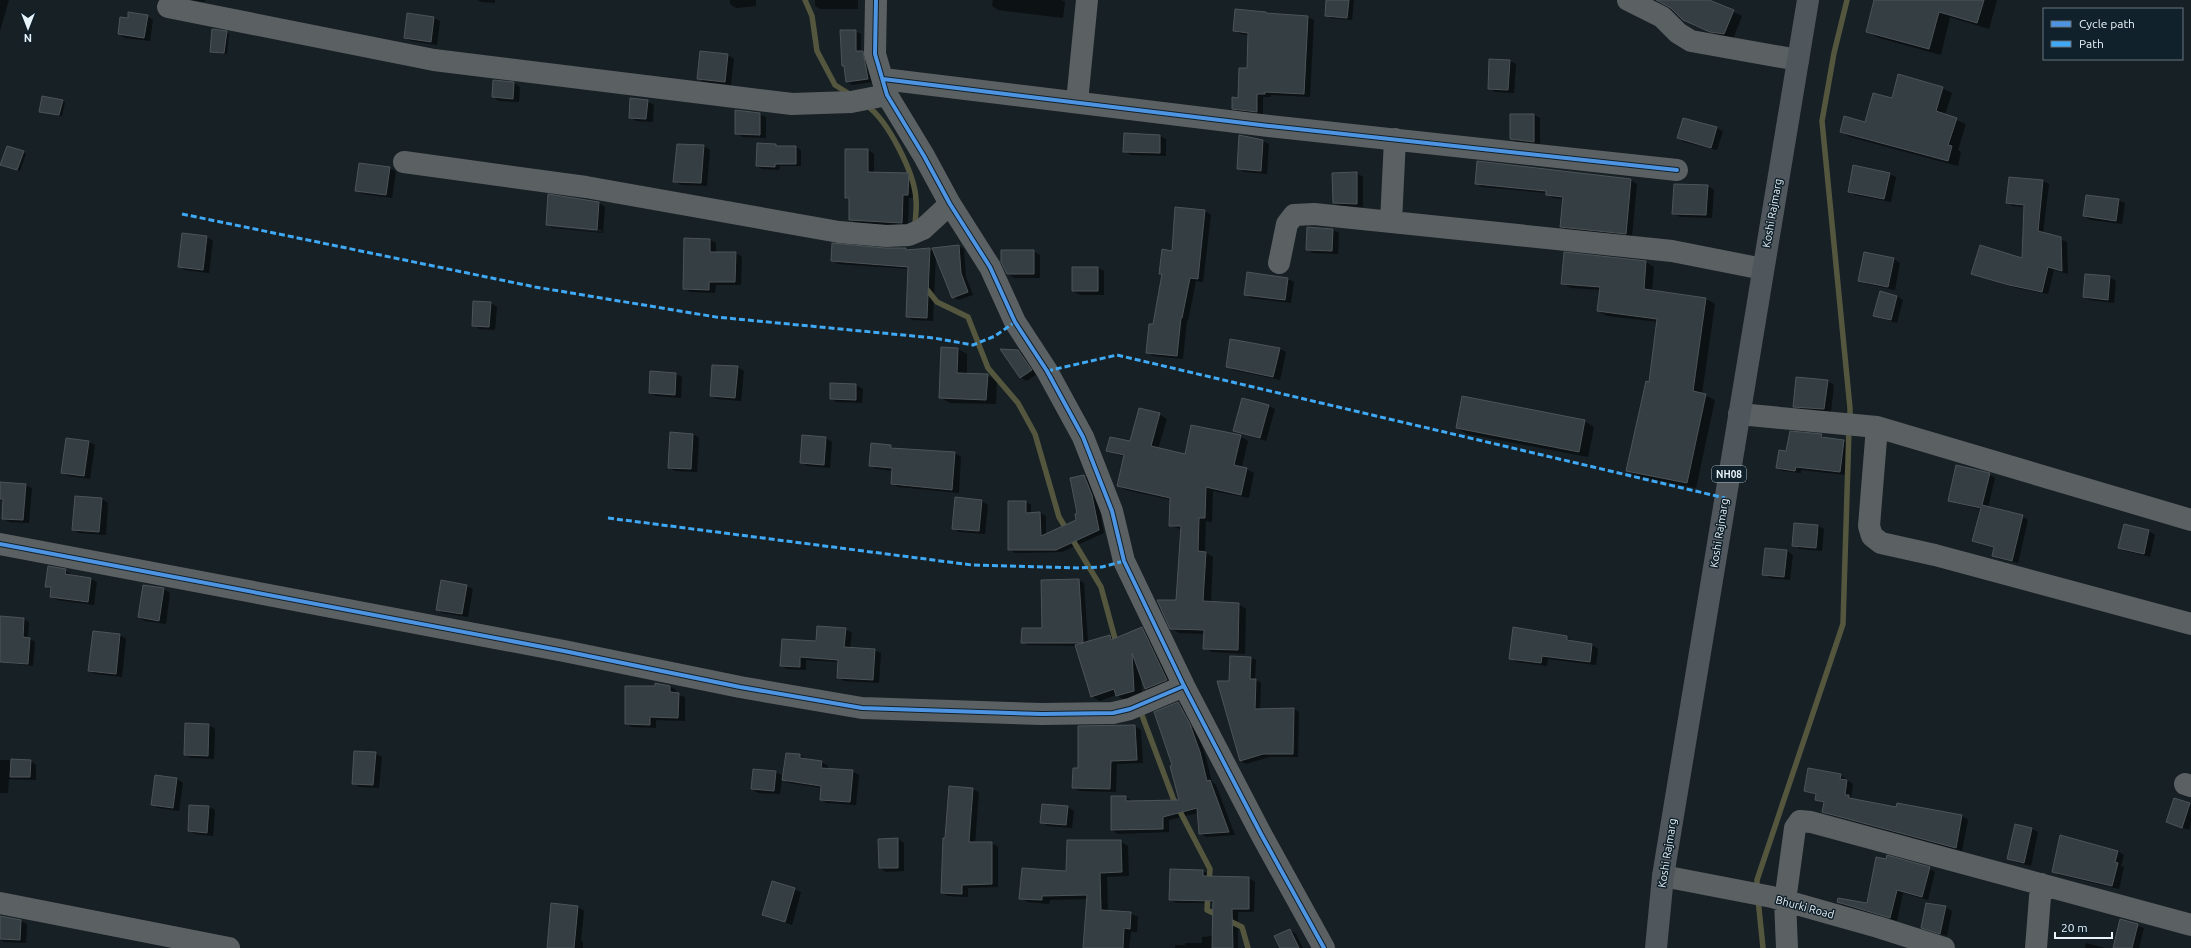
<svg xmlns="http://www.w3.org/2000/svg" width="2191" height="948" font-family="Ubuntu,sans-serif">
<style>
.shadow{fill:#0007;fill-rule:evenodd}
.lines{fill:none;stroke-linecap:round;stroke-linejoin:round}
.stream{stroke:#54573e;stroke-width:5.5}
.building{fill:#343e43;stroke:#4c5458}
.minor{stroke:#5b6063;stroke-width:22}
.primary{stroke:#50575c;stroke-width:22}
.quiet{stroke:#3fa9f5;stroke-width:3;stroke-dasharray:6 3;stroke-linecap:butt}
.cycleway-casing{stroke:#11212b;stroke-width:6}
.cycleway{stroke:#4d94e3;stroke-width:4}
.labels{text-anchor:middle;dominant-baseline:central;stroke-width:3;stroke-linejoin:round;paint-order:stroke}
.shield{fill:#11212b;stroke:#a8b5bc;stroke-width:1}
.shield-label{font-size:10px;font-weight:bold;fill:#e9f4fa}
.street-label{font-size:11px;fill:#e9f4fa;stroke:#11212b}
</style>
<rect width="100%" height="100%" fill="#172025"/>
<path class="shadow" d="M0 0H9L0 31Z
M191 0H205V2Z
M478 0H495V3L481 2Z
M730 0H756V6L736 8 730 4Z
M815 0H858V9H820L815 6Z
M993 0H1061L1065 2 1063 18 998 10 992 6Z
M1327 0H1354L1352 20 1331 18 1326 15Z
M1657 0H1707L1742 16 1733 39 1720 36 1693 25 1683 19 1670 7Z
M1875 0H1997L1989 29 1950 17 1941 55 1879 38 1867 32Z
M1266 13 1269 15 1307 17 1314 20 1310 97 1271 95V97H1263V115L1239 112 1233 108 1239 99 1248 69V35L1240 34 1234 31Z
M408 14 434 18 440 21 437 45 411 41 405 37Z
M147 16 153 20 150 41 125 38 119 34 129 19Z
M855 31 861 34V52L868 55 873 82 852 85 847 81 845 67 843 66Z
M226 32 229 34 227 54 211 51Z
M728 55 734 59 731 85 704 82 698 78Z
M1510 61 1516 64 1514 93 1495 92 1489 88Z
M494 81 514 83 520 87 519 102 499 101 493 97Z
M1942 88 1952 93 1945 115 1966 124 1958 150 1961 152 1958 166 1850 137 1841 132 1866 123 1893 99Z
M62 101 65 102 62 116 40 111Z
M647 101 654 105 653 122 636 121 630 117Z
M759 114 766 117V138L742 137 736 133Z
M1511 115H1534L1540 118V145L1517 142 1511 139Z
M1716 128 1723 131 1717 150 1684 142 1678 138Z
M1125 134 1160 136 1166 139V156L1131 155 1124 151Z
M1263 141 1269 144 1267 174 1245 172 1238 169Z
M678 145 704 146 710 150 707 186 681 185 674 181Z
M776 145 779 147H796L801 150V166H780L779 170 762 169 757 166Z
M846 150H868L874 154V173L908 174 914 177V198H909L908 226 856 223 850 220V200L846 198Z
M23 152 26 154 20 171 4 166Z
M389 168 396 171 392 198 363 194 356 190Z
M1357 173 1363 177V207L1340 206 1334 203Z
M1889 174 1896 177 1891 202 1855 195 1849 191Z
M2028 179 2043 181 2049 184 2043 233 2067 242 2068 274 2054 270 2048 294 2016 288 1973 274 2022 259 2025 207 2013 206 2007 202Z
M1630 180 1637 184 1632 237 1567 230 1561 226 1564 199 1553 198 1547 193 1482 187 1476 184Z
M1708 186 1714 190 1712 218 1680 217 1673 213Z
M549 196 599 203 605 207 603 233 553 228 547 224ZM552 225 602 230V232L552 227Z
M2118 200 2125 203 2122 224 2090 220 2084 216Z
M1205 211 1211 215 1203 282 1196 281 1188 321 1187 320 1183 359 1153 356 1147 352 1163 275 1160 273 1173 252Z
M1308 228 1333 230 1339 233 1338 254 1313 253 1307 249Z
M183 234 207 237 213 241 209 273 185 270 179 266Z
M710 240 716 243V253H736L742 257 741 285H716L715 293 690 292 684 288Z
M959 246 964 249 966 277 973 295 958 300 953 297 936 254 933 321 913 320 907 317 909 269 838 264 832 261 885 249H929L935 252Z
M1033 251 1040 255V278H1014L1008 274Z
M1894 259 1900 263 1895 290 1866 284 1860 280Z
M1646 262 1654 267 1652 291 1706 299 1715 304 1702 394 1715 400 1696 488 1636 476 1627 470 1649 383 1658 322 1607 316 1598 311 1600 290 1571 288 1562 283Z
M1098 268 1104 271V295H1080L1073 291Z
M2110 277 2116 281 2114 303 2090 300 2084 297Z
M1288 279 1294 282 1291 303 1251 298 1245 294Z
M1897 296 1903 300 1897 323 1874 316Z
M491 303 497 307 495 330 479 329 473 325Z
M958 349 967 354V374L987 375 997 381 996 404 950 403 940 397Z
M1280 349 1286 352 1280 380 1233 370 1227 366Z
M1002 350 1018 351 1025 355 1037 374 1027 381 1021 378Z
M737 367 744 371 741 401 717 399 711 396Z
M676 374 682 377 681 398 656 396 650 393Z
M1827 381 1834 385 1831 412 1800 410 1794 406Z
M831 384 856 385 863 389 862 403 837 402 831 399Z
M1268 406 1275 409 1266 441 1234 431Z
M1159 414 1167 419 1158 449 1186 455 1240 436 1248 441 1242 467 1254 473 1249 498 1213 491 1212 522 1206 521 1205 552 1213 557 1211 602 1238 604 1246 609 1245 654 1212 652 1204 648 1205 634 1179 633 1171 628 1177 601 1182 530 1170 525 1171 500 1126 490 1118 486 1125 457 1107 451 1130 443Z
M1584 421 1594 427 1588 457 1467 434 1457 428Z
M693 434 699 438 697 472 675 471 669 467Z
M1821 435 1827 439 1844 441 1850 445 1846 475 1801 470V473L1783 471 1777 468 1787 452Z
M826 438 832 442 830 468 807 466 801 462Z
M89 442 95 445 90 479 68 476 62 472Z
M891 446 898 450 955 453 961 457 959 493 898 487 892 484 893 471 877 469 870 466Z
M1989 474 1995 478 1988 508 2022 516 2028 520 2018 563 1999 559 1993 555 1995 548 1973 540 1982 510 1955 503 1949 500Z
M1084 476 1090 479 1098 499 1104 533 1062 552 1015 553 1009 549 1026 502 1031 505V513H1040L1046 516V535L1077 520Z
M0 483 26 485 32 488 29 523 9 522 3 518 4 502 0 500Z
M76 497 102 499 108 503 106 535 79 533 73 529Z
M956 498 982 501 988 505 985 534 959 532 953 528Z
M2125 525 2149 531 2155 535 2150 557 2126 551 2119 548Z
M1818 526 1824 529 1822 551 1800 549 1794 545Z
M1787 551 1793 555 1790 580 1770 578 1763 574Z
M65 570 71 574V576L91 579 97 582 94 605 57 600 51 597 52 589 46 586Z
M1078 580 1084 583 1088 642 1109 636 1115 639 1142 628 1150 632 1175 684 1154 693 1146 688 1141 675 1142 696 1125 700 1116 695 1100 701 1091 696 1076 646 1028 645 1022 642 1043 629Z
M144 586 164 589 170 593 166 624 145 621 139 617Z
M466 586 473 589 468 617 443 613 437 609Z
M1 617 24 619 29 622 28 638 35 642 33 666 0 662Z
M845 629 852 633 850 648 874 650 881 653 879 683 844 681 838 677 839 662 806 660V670L787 669 781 666 817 642Z
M94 632 120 635 126 639 122 677 95 674 89 671Z
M1567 637 1573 642 1592 645 1598 649 1596 665 1548 659 1547 666 1517 662 1510 658Z
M1251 658 1256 660 1255 679 1261 683 1260 710 1294 709 1299 712 1298 757H1269L1246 764 1241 761 1218 682H1230Z
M656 684 670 686 676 690V694L685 697V721L656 720V728L632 727 626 724 656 687Z
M1178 703 1185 707 1196 729 1206 757 1212 782 1216 785 1235 835 1206 837 1200 833 1198 813 1169 820V832L1118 834 1112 830 1126 797 1132 801H1181L1174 765ZM1180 707H1182L1193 728 1191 729Z
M209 725 215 729 214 759 191 758 185 755Z
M1135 726 1141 730 1143 763 1117 764 1116 792 1080 791 1073 788 1079 770Z
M375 753 382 757 379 788 359 787 353 783Z
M800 755 806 759 822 762 828 766 827 769 852 771 859 775 856 805 827 803 821 800 822 788 789 783 782 779 780 794 758 793 752 789 776 772 783 776Z
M0 760 31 761 36 765V780L9 779 8 793H0Z
M1840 775 1853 784 1851 798 1854 800 1897 809 1962 816 1968 820 1962 851 1830 815 1824 812 1825 804 1816 800 1817 796 1805 791Z
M156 776 177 779 183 783 179 811 158 808 152 804Z
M972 789 979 792 975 843H991L998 847V887L968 888V897L948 896 942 893 946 839Z
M2174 799 2191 805V823L2189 830 2167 822Z
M209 807 215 810 213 836 195 834 189 830Z
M1068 807 1074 811 1072 828 1048 826 1041 822Z
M2032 829 2038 832 2031 866 2014 862 2008 859Z
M898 839 904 843V871L886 872 880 868Z
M1120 841 1128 846 1129 876 1107 877 1108 912 1130 913 1138 917 1137 932H1131L1129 948H1084L1088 899 1050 900 1049 904 1028 902 1020 898Z
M2118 851 2124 855 2121 866 2124 867 2119 889 2059 875 2053 872Z
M1929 868 1935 872 1928 900 1903 893 1897 921 1845 906 1838 902 1868 904Z
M1203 871 1209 874V877L1249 878 1255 882 1254 912H1238V948H1175V945H1185V943H1202V937L1213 936 1214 903H1176L1170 899Z
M773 882 801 892 792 925 763 915Z
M552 905 578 907 584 911 581 941 583 942V948H548Z
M1946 907 1952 911 1947 936 1922 927Z
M0 917 21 921 27 924 26 943 4 942 0 939Z
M2120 920 2144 928 2139 948H2114Z
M1290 930 1296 934 1303 948H1281Z
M2086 943 2105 948H2085Z"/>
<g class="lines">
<path class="stream" d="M805 0 812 16 817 51 835 85 851 95
M1847 0 1834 53 1822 121 1850 408V420
M866 105C888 120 915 174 916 200 917 209 915 218 915 228
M925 287 937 302 968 317 988 368 1018 403 1035 434 1059 517 1101 587 1117 646
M1140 710 1173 798 1210 869 1209 883
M1757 890V880L1843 624 1849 429
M1208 893 1207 910 1242 927 1248 948
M1758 899 1763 948"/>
</g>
<path class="building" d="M1326 0H1349L1347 18 1325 16Z
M1656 0H1709L1734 10 1724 34 1710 32 1683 20 1671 8Z
M1874 0H1984L1977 23 1939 12 1929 49 1866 32Z
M1235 9 1266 12V13L1308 16 1304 94 1265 92V94H1257V112L1232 109V97L1238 98 1239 68H1247L1248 33 1233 31Z
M128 12 148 15 144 38 118 34 120 17 128 18Z
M407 13 434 17 431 42 404 38Z
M212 29 227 31 224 53 210 52Z
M840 30H856V51H863L868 79 846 82 844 66H842Z
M700 51 728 54 725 82 697 79Z
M1489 59 1510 60 1508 90 1488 89Z
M1898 74 1943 87 1936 111 1957 118 1948 145 1952 146 1948 161 1840 132 1844 116 1865 122 1873 93 1892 98Z
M493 80 514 82 513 99 492 97Z
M42 96 63 100 59 115 39 112Z
M630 98 648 100 646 119 629 118Z
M735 110 760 113V135L735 134Z
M1510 114H1534V142L1510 139Z
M1683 118 1717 127 1711 148 1677 138Z
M1124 133 1160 135V153L1123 152Z
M1239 135 1263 140 1261 171 1237 169Z
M757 143 776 144V146H796V164H775V167L756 166Z
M677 144 704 145 701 183 673 182Z
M7 146 24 151 17 170 0 165Z
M845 149H868V172L909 173 908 195H903L902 223 849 220V198H845Z
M1477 161 1631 179 1626 234 1560 227 1563 197 1546 195V191L1475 184Z
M359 163 390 167 386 195 355 191Z
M1853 165 1890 173 1884 199 1848 192Z
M1357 172V204L1333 203 1332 173Z
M2009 177 2043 180 2038 231 2061 237 2062 271 2048 267 2042 292 2009 285 1971 274 1980 245 2022 258 2024 205 2006 203Z
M1674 184 1708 185 1706 215 1672 214Z
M548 194 599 202 597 230 546 225Z
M2086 195 2119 199 2116 221 2083 216Z
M1175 207 1205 210 1198 279 1190 278 1182 318H1181L1177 356 1146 353 1149 324H1153L1162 274H1159L1162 249 1172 251Z
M1307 227 1333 229 1332 251 1306 250Z
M182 233 207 236 203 270 178 267Z
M684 238 710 239V252H736L735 282H709V290L683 289Z
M832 243 885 248H906V250L930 248 927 318 906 317 908 267 831 261Z
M959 245 961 273 968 292 952 298 932 248Z
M1001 250H1034V274H1007L1001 262Z
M1564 252 1646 261 1644 289 1706 298 1693 391 1706 394 1687 483 1626 471 1646 381 1649 382 1657 319 1597 311 1600 287 1561 284Z
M1864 252 1894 258 1888 287 1858 281Z
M1072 267H1098V291H1072Z
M1247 272 1288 278 1285 300 1244 295Z
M2085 274 2110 276 2108 300 2083 297Z
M1880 291 1897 296 1891 320 1873 316Z
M473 301 491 302 489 327 472 326Z
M1230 339 1280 348 1273 377 1226 367Z
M941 347 958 348 957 373 988 374 986 400 939 398Z
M1000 349 1018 350 1032 370 1020 378Z
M712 365 738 366 735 398 710 396Z
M650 371 676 373 675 395 649 393Z
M1796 377 1828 380 1824 409 1793 407Z
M830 383 856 384V400L830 399Z
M1462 396 1585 420 1579 452 1456 428Z
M1242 398 1269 405 1260 438 1233 431Z
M1139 408 1160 413 1151 446 1185 454 1191 425 1241 435 1234 465 1247 468 1241 495 1206 487 1205 518H1199L1198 551 1206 552 1203 601 1239 603 1238 650 1203 649 1204 630 1170 629 1157 600H1176L1181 526H1169L1170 498 1117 486 1124 455 1106 451 1110 437 1130 441Z
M1790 431 1822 434 1821 437 1844 440 1840 472 1796 467 1795 471 1776 468 1779 450 1786 451Z
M670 432 693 434 691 469 668 468Z
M802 435 826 437 824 465 800 463Z
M66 438 89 441 84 476 61 473Z
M871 443 891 445V448L955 452 952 490 891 484 892 468 869 466Z
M1956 465 1990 473 1982 505 2023 515 2012 561 1992 556 1994 547 1972 541 1981 508 1948 501Z
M1084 475 1092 495 1099 530 1056 550H1008V501H1026V513L1040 512 1041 536 1076 520 1075 514 1077 513 1070 478Z
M0 482 26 484 23 520 2 519 3 499H0Z
M75 496 102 498 99 532 72 530Z
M955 497 982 500 979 531 952 529Z
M1794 523 1818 525 1816 548 1792 546Z
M2124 524 2149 530 2144 554 2118 548Z
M1765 548 1787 550 1784 577 1762 575Z
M48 566 66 569 65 574 91 578 88 602 50 597 51 587H45Z
M1079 579 1083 643H1021L1022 628H1042L1041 580Z
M441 580 467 585 462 614 436 610Z
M143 585 164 588 159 621 138 617Z
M0 616 24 618 23 637 30 638 28 664 0 662Z
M817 626 846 628 844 647 875 649 873 680 837 678 838 660 800 657V667L780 666 782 639 816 641Z
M1142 627 1167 680 1145 689 1132 653 1134 691 1116 696 1114 689 1091 697 1075 645 1110 635 1111 640Z
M1513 627 1567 636V640L1592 644 1590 662 1542 656 1541 663 1509 659Z
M93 631 120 634 116 674 88 671Z
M1230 656 1251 657 1250 679H1256L1255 709 1294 708 1293 754H1263L1240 761 1217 681H1229Z
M655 683 670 686V692L679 693 678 718 650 717V725L625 724V686H655Z
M1178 702 1190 724 1200 752 1207 781 1210 780 1229 832 1199 834 1197 808 1163 817V829L1111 830V796H1126V801L1179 800 1170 766 1172 765 1154 712Z
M185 723 209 724 208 756 184 755Z
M1135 725 1137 760 1111 761 1110 789 1072 788 1073 768H1078V726Z
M354 751 376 752 373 785 352 784Z
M786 753 800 754V758L822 761 821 768 853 770 850 802 820 800 821 786 782 780Z
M11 759 31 760 30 777H10Z
M1808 768 1841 774 1840 779 1847 780 1845 795H1849V798L1896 807 1897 803 1962 815 1956 848 1822 812 1824 802 1815 800 1816 794 1804 791Z
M753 769 776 771 774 791 751 789Z
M155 775 177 778 173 808 151 805Z
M949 786 973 788 969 842H992V884L962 885V894L941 893 943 838H945Z
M2174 798 2190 803 2182 828 2166 822Z
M1042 804 1068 806 1066 825 1040 823Z
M189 805 209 806 207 833 188 831Z
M2015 824 2032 828 2024 863 2007 859Z
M2060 835 2118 851 2115 862 2118 863 2112 886 2052 872Z
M898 838V868H879L878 839Z
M1067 840H1121L1122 872 1100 873 1101 910 1131 912 1130 929 1124 928 1123 948H1083L1087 895 1042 896V900L1019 899 1022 868 1066 871Z
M1887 855 1930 867 1922 897 1897 890 1890 918 1837 902 1838 898 1867 903 1876 857 1886 859Z
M1170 869 1203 870V876L1249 877V909H1232L1233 948H1212L1213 901 1169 900Z
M772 881 795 888 785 922 762 915Z
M551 903 578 906 574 948H547Z
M1926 903 1946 906 1940 934 1921 928Z
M0 916 21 920 20 940 0 939Z
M2120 919 2138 924 2132 948H2113Z
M1290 929 1299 948H1280L1274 936Z"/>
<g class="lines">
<path class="minor" d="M876 0 875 54 887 95 924 156 950 204 990 267 1015 322 1047 371 1083 437 1112 511 1124 561 1184 686 1261 834 1324 948
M1628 0 1662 17 1678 33 1691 41 1798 60
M168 7 434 60 792 104 851 102 887 95
M883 79 1269 126 1677 170
M1077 102 1087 0
M404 162 586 187 839 232 886 236 909 235 923 229 950 204
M1391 222 1395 139
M1279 263 1287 224 1294 215 1314 214 1672 251 1763 269
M1739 414 1877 427 2191 520
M1877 427 1869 526 1872 536 1881 543 1935 555 2191 624
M0 544 564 651 740 687 862 708 1042 714 1113 713 1130 709 1184 686
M2185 784 2191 786
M1663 876 1772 897 1878 927 1944 948
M0 903 229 948
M1787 948 1785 901 1795 828 1800 821 1811 822 2191 925
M2036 948 2041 884"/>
<path class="primary" d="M1656 948 1663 876 1808 0"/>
<path class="quiet" d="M182 214 535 287 716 317 934 338 973 345 995 336 1015 322
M1047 371 1117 355 1725 498
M608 518 972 565 1079 568 1102 567 1124 561"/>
<g class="cycleway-casing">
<path id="cycleway" d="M876 0 875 54 887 95 924 156 950 204 990 267 1015 322 1047 371 1083 437 1112 511 1124 561 1184 686 1261 834 1324 948
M883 79 1269 126 1677 170
M0 544 564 651 740 687 862 708 1042 714 1113 713 1130 709 1184 686"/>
</g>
<use href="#cycleway" class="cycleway"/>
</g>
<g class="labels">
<rect class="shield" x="1712" y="466" width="34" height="16" rx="3"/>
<g class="shield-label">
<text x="1729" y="474">NH08</text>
</g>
<g class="street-label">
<text transform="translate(1772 213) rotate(-80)">Koshi Rajmarg</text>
<text transform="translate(1719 533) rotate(-81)">Koshi Rajmarg</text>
<text transform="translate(1667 853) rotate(-81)">Koshi Rajmarg</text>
<text transform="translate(1805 907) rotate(15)">Bhurki Road</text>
</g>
</g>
<rect x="2043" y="8" width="140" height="52" fill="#11212b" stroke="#67757e"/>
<rect x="2051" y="21" width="20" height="6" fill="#4d94e3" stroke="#67757e"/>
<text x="2079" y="28" font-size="12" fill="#e9f4fa">Cycle path</text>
<rect x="2051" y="41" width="20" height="6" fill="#3fa9f5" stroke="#67757e"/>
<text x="2079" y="48" font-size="12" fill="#e9f4fa">Path</text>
<g transform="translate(28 28) rotate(180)" stroke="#11212b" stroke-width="3" paint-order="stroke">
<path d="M0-3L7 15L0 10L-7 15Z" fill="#e9f4fa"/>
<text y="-6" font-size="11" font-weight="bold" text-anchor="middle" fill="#e9f4fa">N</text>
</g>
<path d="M2055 932v6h57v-6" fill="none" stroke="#e9f4fa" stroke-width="2"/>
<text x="2061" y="932" font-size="12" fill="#e9f4fa" stroke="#11212b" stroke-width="3" paint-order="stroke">20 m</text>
</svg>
